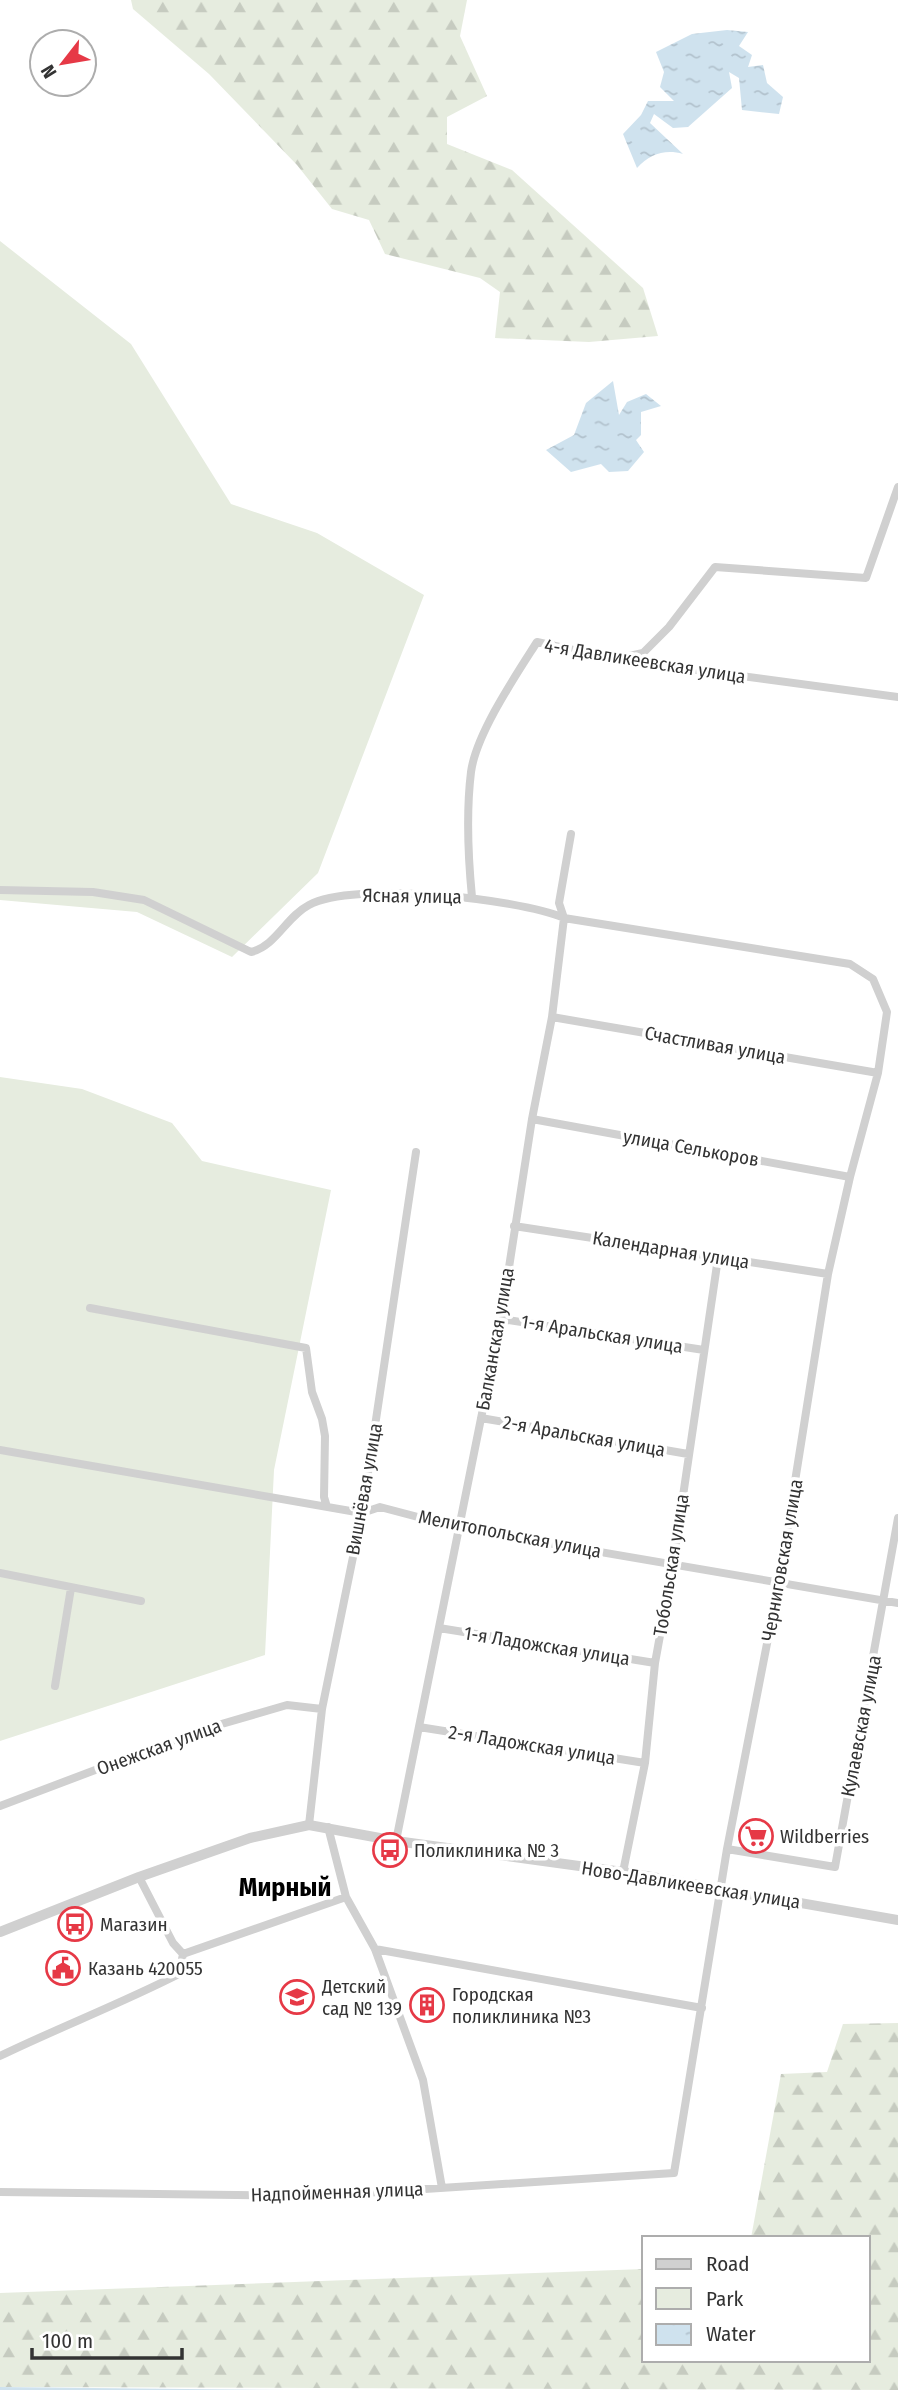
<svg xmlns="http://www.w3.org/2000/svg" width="898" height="2390" font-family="'Fira Sans Condensed',sans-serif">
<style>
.green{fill:#e6ecdf}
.forest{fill:url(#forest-firs)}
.water{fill:url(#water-ripples)}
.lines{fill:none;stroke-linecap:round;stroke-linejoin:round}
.minor{stroke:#d0d0d0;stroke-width:8}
.tertiary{stroke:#d0d0d0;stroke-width:10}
.labels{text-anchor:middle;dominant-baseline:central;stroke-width:7;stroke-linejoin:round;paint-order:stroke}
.street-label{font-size:19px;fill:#333;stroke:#fff}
.poi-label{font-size:19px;fill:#333;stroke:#fff;text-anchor:start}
.district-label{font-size:26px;font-weight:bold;fill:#000;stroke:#fff}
</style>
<defs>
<pattern id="forest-firs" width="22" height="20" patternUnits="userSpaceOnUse" patternTransform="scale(1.75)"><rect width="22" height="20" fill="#e6ecdf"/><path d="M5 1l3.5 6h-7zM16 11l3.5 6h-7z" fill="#c6cbc0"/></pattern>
<pattern id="water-ripples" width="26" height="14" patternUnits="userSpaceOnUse" patternTransform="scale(1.75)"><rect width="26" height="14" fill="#cfe2ee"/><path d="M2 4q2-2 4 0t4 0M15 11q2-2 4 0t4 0" fill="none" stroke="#b2c2cd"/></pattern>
</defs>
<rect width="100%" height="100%" fill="#fff"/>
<path class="green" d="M0 241 131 344 231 504 317 533 424 595 318 873 232 957 137 912 0 900Z
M0 1077 82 1089 172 1123 202 1161 331 1190 274 1470 265 1655 0 1741Z"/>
<path class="forest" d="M131 0H467L460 36 487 96 447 117V144L512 170 643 288 658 336 589 342 495 338 500 292 480 278 385 254 369 220 332 209 297 165 209 74 133 9Z
M898 2023V2390L0 2387V2293L644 2269V2360H868V2238H751L781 2074 827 2072 843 2024Z"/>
<path class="water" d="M727 30 748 32 739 46 752 55 748 67 763 65 767 83 783 97 779 114 742 110 739 78 729 72 732 88 688 127 673 128 654 114 650 123 683 154C665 149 650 154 637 168L623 134 641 115 648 101H674L660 87 664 72 656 52 692 34Z
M613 381 619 415 627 402 646 394 661 406 641 412V435L636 440 644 452 628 471 609 472 601 464 571 472 546 450 574 435 586 403Z
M0 2387 287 2390H0Z"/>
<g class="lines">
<path class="minor" d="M620 658 643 653 669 627 715 567 866 578 898 487
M0 890 93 892 144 900 251 952C276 946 286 917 309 905 354 881 516 898 564 918L850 964 873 979 887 1012 878 1073 850 1177 828 1274 779 1582 727 1849 674 2173 317 2196 0 2192
M472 897C468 856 466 813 471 772 476 734 516 675 537 642L614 659 898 697
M552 1017 878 1073
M532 1119 850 1177
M514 1226 828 1274
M90 1308 306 1348 312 1392 322 1419 325 1436 324 1497 327 1507
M501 1319 704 1350
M481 1418 688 1454
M0 1450 362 1513 380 1507 460 1528 898 1603
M0 1573 141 1601
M439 1628 655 1663
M55 1686 71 1588
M419 1727 645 1763
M0 1806 201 1730 287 1705 322 1709
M309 1825 322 1709 362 1513 416 1152
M328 1827 346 1897 375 1949 423 2080 442 2188
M396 1841 501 1319 532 1119 552 1017 564 918 559 903 571 834
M727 1849 835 1867 898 1518
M623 1872 645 1763 655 1663 673 1564 718 1258
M139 1877 173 1943 183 1954
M375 1949 702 2008
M0 2056C60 2027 120 2004 179 1974L183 1954 346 1897"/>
<path class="tertiary" d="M0 1932 139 1877 250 1838 309 1825 396 1841 623 1872 898 1920"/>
</g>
<defs>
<g id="supermarket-ring" transform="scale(1.75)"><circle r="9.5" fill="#fff" stroke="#e63946" stroke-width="1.5"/><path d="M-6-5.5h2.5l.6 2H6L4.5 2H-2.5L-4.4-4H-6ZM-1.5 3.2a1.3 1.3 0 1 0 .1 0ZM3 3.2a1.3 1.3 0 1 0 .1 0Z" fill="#e63946"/></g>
<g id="bus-ring" transform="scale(1.75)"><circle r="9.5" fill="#fff" stroke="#e63946" stroke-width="1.5"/><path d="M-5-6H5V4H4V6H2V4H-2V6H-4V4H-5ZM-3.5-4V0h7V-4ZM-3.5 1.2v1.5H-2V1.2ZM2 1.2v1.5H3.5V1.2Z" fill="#e63946"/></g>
<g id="civic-ring" transform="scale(1.75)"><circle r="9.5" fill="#fff" stroke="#e63946" stroke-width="1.5"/><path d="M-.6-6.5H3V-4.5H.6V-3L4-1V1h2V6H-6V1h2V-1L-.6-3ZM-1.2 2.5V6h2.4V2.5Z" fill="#e63946"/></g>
<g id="school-ring" transform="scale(1.75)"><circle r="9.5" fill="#fff" stroke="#e63946" stroke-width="1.5"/><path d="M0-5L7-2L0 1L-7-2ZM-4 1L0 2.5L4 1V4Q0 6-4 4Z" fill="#e63946"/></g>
<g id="building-ring" transform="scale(1.75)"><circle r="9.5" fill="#fff" stroke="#e63946" stroke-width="1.5"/><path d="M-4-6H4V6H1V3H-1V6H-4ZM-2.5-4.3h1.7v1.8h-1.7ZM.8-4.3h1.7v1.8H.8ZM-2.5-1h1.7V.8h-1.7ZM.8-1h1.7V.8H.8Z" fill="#e63946"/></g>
</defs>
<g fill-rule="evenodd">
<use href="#supermarket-ring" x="756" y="1836"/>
<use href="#bus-ring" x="390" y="1850"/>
<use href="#bus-ring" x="75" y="1924"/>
<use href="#civic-ring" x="63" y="1968"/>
<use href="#school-ring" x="297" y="1997"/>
<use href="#building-ring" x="427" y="2005"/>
</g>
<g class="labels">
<g class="street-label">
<text transform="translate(645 661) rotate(9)">4-я Давликеевская улица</text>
<text transform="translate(412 896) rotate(1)">Ясная улица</text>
<text transform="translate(715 1045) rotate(10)">Счастливая улица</text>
<text transform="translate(691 1148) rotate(10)">улица Селькоров</text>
<text transform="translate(671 1250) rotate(9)">Календарная улица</text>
<text transform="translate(602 1334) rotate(9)">1-я Аральская улица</text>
<text transform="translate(495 1339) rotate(-80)">Балканская улица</text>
<text transform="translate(584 1436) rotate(10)">2-я Аральская улица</text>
<text transform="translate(364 1489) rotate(-80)">Вишнёвая улица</text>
<text transform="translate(510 1534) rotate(11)">Мелитопольская улица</text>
<text transform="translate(782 1560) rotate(-80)">Черниговская улица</text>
<text transform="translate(671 1565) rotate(-81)">Тобольская улица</text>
<text transform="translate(547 1646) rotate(9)">1-я Ладожская улица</text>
<text transform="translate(861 1726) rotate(-79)">Кулаевская улица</text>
<text transform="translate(532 1745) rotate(9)">2-я Ладожская улица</text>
<text transform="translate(159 1747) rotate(-20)">Онежская улица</text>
<text transform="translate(691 1885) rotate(9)">Ново-Давликеевская улица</text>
<text transform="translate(337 2192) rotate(-2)">Надпойменная улица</text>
</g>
<g class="poi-label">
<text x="780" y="1836">Wildberries</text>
<text x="414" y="1850">Поликлиника № 3</text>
<text x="100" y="1924">Магазин</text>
<text x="88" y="1968">Казань 420055</text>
<text x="322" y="1986">Детский<tspan x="322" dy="22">сад № 139</tspan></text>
<text x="452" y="1994">Городская<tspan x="452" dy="22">поликлиника №3</tspan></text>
</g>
<g class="district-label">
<text x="285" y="1887">Мирный</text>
</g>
</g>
<rect x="642" y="2236" width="228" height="126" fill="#ffffff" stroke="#adadad" stroke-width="2"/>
<rect x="656" y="2259" width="35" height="10" fill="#d0d0d0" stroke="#adadad" stroke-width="2"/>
<text x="706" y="2271" font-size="21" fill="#333333">Road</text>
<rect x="656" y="2288" width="35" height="21" fill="#e6ecdf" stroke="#adadad" stroke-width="2"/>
<text x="706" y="2306" font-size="21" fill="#333333">Park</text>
<rect x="656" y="2324" width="35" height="21" fill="url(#water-ripples)" stroke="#adadad" stroke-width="2"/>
<text x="706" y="2341" font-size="21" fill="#333333">Water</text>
<g transform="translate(63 63) rotate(239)"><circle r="33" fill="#ffffff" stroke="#adadad" stroke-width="2"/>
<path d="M0-5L12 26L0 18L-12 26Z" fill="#e63946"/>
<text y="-10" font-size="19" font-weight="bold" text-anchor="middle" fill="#333333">N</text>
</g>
<path d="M32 2348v10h150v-10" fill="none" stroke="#333333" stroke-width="3.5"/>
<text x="42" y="2348" font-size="21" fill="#333333" stroke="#ffffff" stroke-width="5" paint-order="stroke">100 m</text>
</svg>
